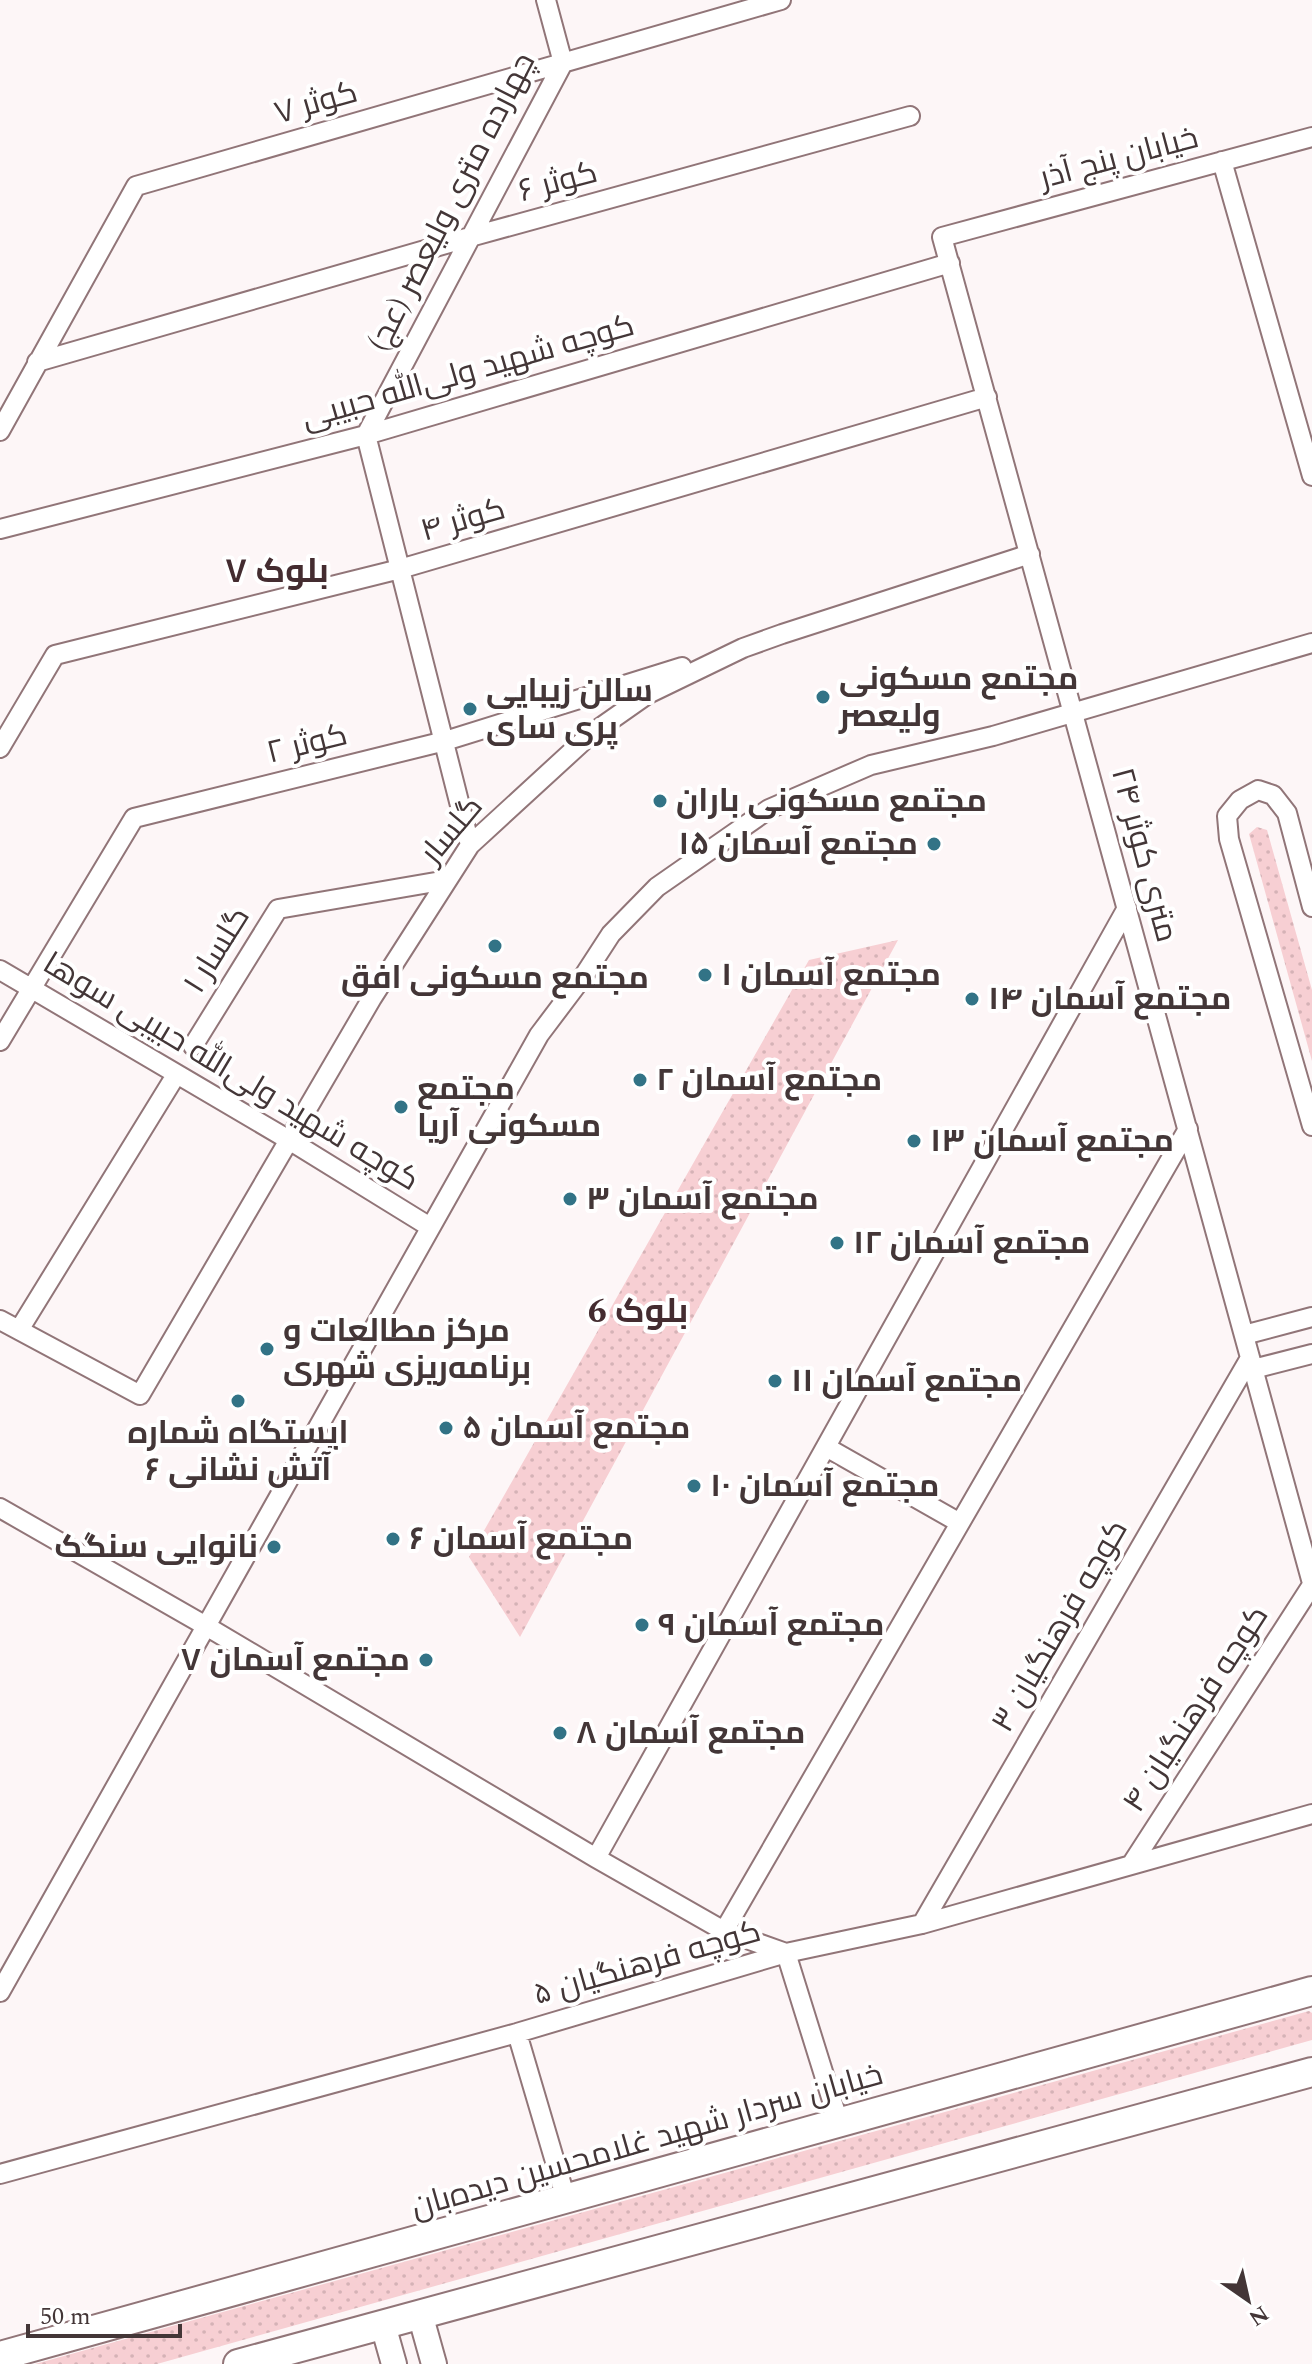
<svg xmlns="http://www.w3.org/2000/svg" width="1312" height="2364" font-family="Spectral,Cairo,serif">
<style>
.grass{fill:url(#grass-dots)}
.lines{fill:none;stroke-linecap:round;stroke-linejoin:round}
.minor-casing{stroke:#917578;stroke-width:22}
.secondary-casing{stroke:#917578;stroke-width:28}
.primary-casing{stroke:#917578;stroke-width:32}
.minor{stroke:#fff;stroke-width:18}
.secondary{stroke:#fff;stroke-width:24}
.primary{stroke:#fff;stroke-width:28}
.poi-dot{fill:#327386;stroke:#fff;stroke-width:3}
.labels{text-anchor:middle;dominant-baseline:central;stroke-width:8;stroke-linejoin:round;paint-order:stroke}
.street-label{font-size:32px;fill:#433637;stroke:#fff}
.poi-label{font-size:32px;font-weight:bold;fill:#433637;stroke:#fff;text-anchor:start}
.neighbourhood-label{font-size:34px;font-weight:bold;fill:#442c30;stroke:#fff}
</style>
<defs>
<pattern id="grass-dots" width="8" height="8" patternUnits="userSpaceOnUse" patternTransform="scale(2)"><rect width="8" height="8" fill="#f7cfd3"/><path d="M2 2h.1M6 6h.1" fill="none" stroke="#d5b2b6" stroke-width="1.8" stroke-linecap="round"/></pattern>
</defs>
<rect width="100%" height="100%" fill="#fdf6f7"/>
<path class="grass" d="M1257 827 1267 830 1312 990V1061L1249 834Z
M898 940 520 1637 469 1557 809 960Z
M1309 2011 1312 2013V2040L157 2364H35Z"/>
<g class="lines">
<g class="minor-casing">
<path id="minor" d="M1312 137 942 237 1312 1583
M1222 161 1312 476
M37 362 470 237 910 116
M0 431 136 186 781 0
M0 529 366 435 950 263
M0 748 55 655 400 569 987 397
M470 845 366 435 563 63 546 0
M1312 907 1287 813 1273 795 1258 790 1240 800 1227 816 1229 839 1312 1126
M0 970 289 1140 430 1227
M0 1041 134 818 445 741 682 667
M193 1046 278 909 447 880
M0 1320 140 1395 372 998 470 845 591 734 648 694 743 648 782 634 1030 554
M19 1330 176 1075
M1244 1335 1312 1317
M1253 1369 1312 1354
M826 1447 960 1523
M0 1508 206 1626 596 1858 724 1931 786 1953 839 2123
M596 1858 1127 908
M1131 1865 1312 1585
M922 1924 1250 1358
M724 1931 1188 1129
M0 1992 539 1035 585 974 611 934 657 887 769 809 871 765 993 736 1312 643
M517 2033 566 2199
M0 2174 517 2033 786 1953 922 1924 1312 1814"/>
</g>
<g class="secondary-casing">
<path id="secondary" d="M420 2314 434 2364
M383 2325 394 2364"/>
</g>
<g class="primary-casing">
<path id="primary" d="M0 2356 1312 1991
M238 2364 1312 2072"/>
</g>
<use href="#minor" class="minor"/>
<use href="#secondary" class="secondary"/>
<use href="#primary" class="primary"/>
</g>
<g class="poi-dot">
<circle cx="823" cy="697" r="8"/>
<circle cx="470" cy="709" r="8"/>
<circle cx="660" cy="801" r="8"/>
<circle cx="934" cy="844" r="8"/>
<circle cx="495" cy="946" r="8"/>
<circle cx="705" cy="975" r="8"/>
<circle cx="972" cy="999" r="8"/>
<circle cx="640" cy="1080" r="8"/>
<circle cx="401" cy="1107" r="8"/>
<circle cx="914" cy="1141" r="8"/>
<circle cx="570" cy="1199" r="8"/>
<circle cx="837" cy="1243" r="8"/>
<circle cx="267" cy="1349" r="8"/>
<circle cx="775" cy="1381" r="8"/>
<circle cx="238" cy="1401" r="8"/>
<circle cx="446" cy="1428" r="8"/>
<circle cx="694" cy="1486" r="8"/>
<circle cx="393" cy="1539" r="8"/>
<circle cx="274" cy="1547" r="8"/>
<circle cx="642" cy="1625" r="8"/>
<circle cx="426" cy="1660" r="8"/>
<circle cx="560" cy="1733" r="8"/>
</g>
<g class="labels">
<g class="street-label">
<text transform="translate(316 103) rotate(-16)">کوثر ۷</text>
<text transform="translate(1119 158) rotate(-15)">خیابان پنج آذر</text>
<text transform="translate(558 182) rotate(-15)">کوثر ۶</text>
<text transform="translate(452 202) rotate(-63)">چهارده متری ولیعصر (عج)</text>
<text transform="translate(468 372) rotate(-16)">کوچه شهید ولی‌الله حبیبی</text>
<text transform="translate(463 520) rotate(-16)">کوثر ۴</text>
<text transform="translate(307 744) rotate(-14)">کوثر ۲</text>
<text transform="translate(452 830) rotate(-50)">گلسار</text>
<text transform="translate(1144 855) rotate(75)">۲۴ متری کوثر</text>
<text transform="translate(217 950) rotate(-58)">گلسار ۱</text>
<text transform="translate(231 1072) rotate(31)">کوچه شهید ولی‌الله حبیبی سوها</text>
<text transform="translate(1060 1626) rotate(-60)">کوچه فرهنگیان ۳</text>
<text transform="translate(1196 1709) rotate(-57)">کوچه فرهنگیان ۴</text>
<text transform="translate(647 1963) rotate(-16)">کوچه فرهنگیان ۵</text>
<text transform="translate(647 2141) rotate(-16)">خیابان سردار شهید غلامحسین دیده‌بان</text>
</g>
<g class="poi-label">
<text x="839" y="679">مجتمع مسکونی<tspan x="839" dy="37">ولیعصر</tspan></text>
<text x="486" y="691">سالن زیبایی<tspan x="486" dy="37">پری سای</tspan></text>
<text x="676" y="801">مجتمع مسکونی باران</text>
<text x="918" y="844" text-anchor="end">مجتمع آسمان ۱۵</text>
<text x="721" y="975">مجتمع آسمان ۱</text>
<text x="495" y="978" text-anchor="middle">مجتمع مسکونی افق</text>
<text x="988" y="999">مجتمع آسمان ۱۴</text>
<text x="656" y="1080">مجتمع آسمان ۲</text>
<text x="417" y="1089">مجتمع<tspan x="417" dy="37">مسکونی آریا</tspan></text>
<text x="930" y="1141">مجتمع آسمان ۱۳</text>
<text x="586" y="1199">مجتمع آسمان ۳</text>
<text x="853" y="1243">مجتمع آسمان ۱۲</text>
<text x="283" y="1331">مرکز مطالعات و<tspan x="283" dy="37">برنامه‌ریزی شهری</tspan></text>
<text x="791" y="1381">مجتمع آسمان ۱۱</text>
<text x="462" y="1428">مجتمع آسمان ۵</text>
<text x="238" y="1433" text-anchor="middle">ایستگاه شماره<tspan x="238" dy="37">۶ آتش نشانی</tspan></text>
<text x="710" y="1486">مجتمع آسمان ۱۰</text>
<text x="409" y="1539">مجتمع آسمان ۶</text>
<text x="258" y="1547" text-anchor="end">نانوایی سنگک</text>
<text x="658" y="1625">مجتمع آسمان ۹</text>
<text x="410" y="1660" text-anchor="end">مجتمع آسمان ۷</text>
<text x="576" y="1733">مجتمع آسمان ۸</text>
</g>
<g class="neighbourhood-label">
<text x="277" y="572">بلوک ۷</text>
<text x="638" y="1312">بلوک 6</text>
</g>
</g>
<g transform="translate(1248 2300) rotate(146)" stroke="#ffffff" stroke-width="6" paint-order="stroke">
<path d="M0-6L14 30L0 20L-14 30Z" fill="#433637"/>
<text y="-12" font-size="22" font-weight="bold" text-anchor="middle" fill="#433637">N</text>
</g>
<path d="M28 2324v12h152v-12" fill="none" stroke="#433637" stroke-width="4"/>
<text x="40" y="2324" font-size="24" fill="#433637" stroke="#ffffff" stroke-width="6" paint-order="stroke">50 m</text>
</svg>
